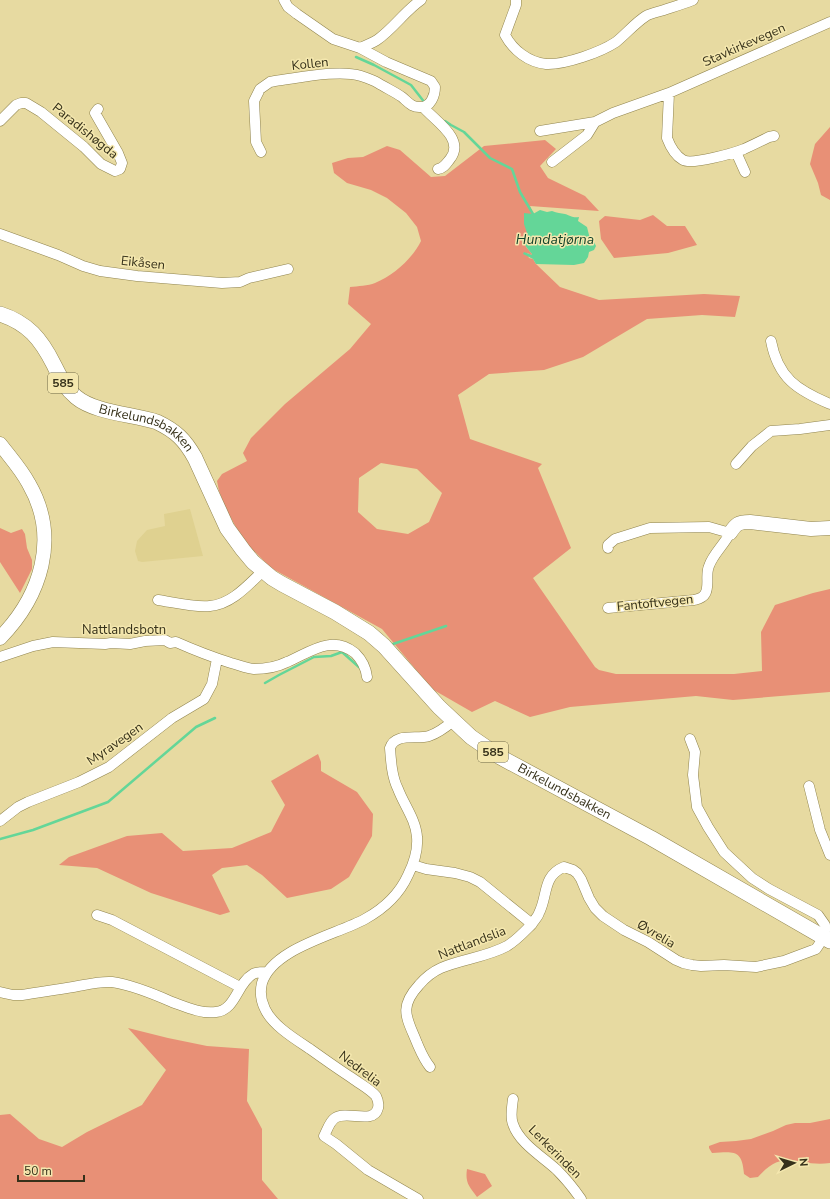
<svg xmlns="http://www.w3.org/2000/svg" width="830" height="1199" font-family="'Nunito Sans',sans-serif">
<style>
.built{fill:#dfd190}
.green{fill:#e89076;fill-rule:evenodd}
.water{fill:#64d698}
.lines{fill:none;stroke-linecap:round;stroke-linejoin:round}
.stream{stroke:#64d698;stroke-width:2.5}
.street-casing{stroke:#90844e;stroke-width:11}
.secondary-casing{stroke:#90844e;stroke-width:15}
.primary-casing{stroke:#90844e;stroke-width:16}
.street{stroke:#fff;stroke-width:10}
.secondary{stroke:#fff;stroke-width:14}
.primary{stroke:#fff;stroke-width:15}
.labels{text-anchor:middle;dominant-baseline:central;stroke-width:3;stroke-linejoin:round;paint-order:stroke}
.shield{fill:#f4e7ae;stroke:#6f6846;stroke-width:1}
.shield-label{font-size:12px;font-weight:bold;fill:#36311a}
.street-label{font-size:13px;fill:#36311a;stroke:#f4e7ae}
.water-label{font-size:14px;font-style:italic;fill:#15452c;stroke:#f4e7ae}
</style>
<rect width="100%" height="100%" fill="#e7daa1"/>
<path class="built" d="M190 509 203 556 142 562 138 561 135 551 137 541 147 530 165 526 164 514Z"/>
<path class="green" d="M830 127V200L821 195 818 183 810 164 815 144Z
M545 140 556 149 540 166 548 178 585 196 599 211 530 206 533 214 528 236 521 239 527 248 532 254V255L527 253 529 258 533 259 536 264 560 287 599 300 704 294 740 296 735 317 702 315 647 319 583 357 544 370 489 374 458 395 470 439 542 464 538 468 571 548 533 578 595 667 599 670 616 674H734L762 671 761 632 775 605 813 593 830 589V692L733 700 696 696 570 707 530 717 495 701 472 712 432 689 382 629 271 568 248 545 237 529 225 507 219 491 217 481 222 474 247 461 243 453 251 438 285 404 350 349 371 324 348 304 350 287C358 286 368 286 375 283 394 275 412 259 421 241L417 227 406 213 387 198 371 190 347 183 334 173 332 163 348 158 363 157 387 146 400 150 431 177 445 176 484 146ZM381 463 417 469 442 493 429 522 408 534 377 529 358 512 359 478Z
M653 215 667 226H685L697 245 668 253 614 258 601 239 599 221 605 216 640 220Z
M0 528 11 533 22 529 25 534 27 548 32 560V569L20 593 0 562Z
M318 754 321 762V771L357 792 373 814 372 836 349 877 331 889 287 898 262 875 247 865 222 868 212 875 230 912 220 915 151 893 97 868 59 865 69 857 127 836 162 833 183 851 232 848 271 832 285 805 271 781Z
M128 1028 168 1038 207 1046 249 1049 247 1101 262 1129V1180L278 1199H0V1115L10 1114 39 1139 62 1147 87 1132 142 1105 166 1070Z
M830 1119V1163C798 1168 786 1146 758 1177L750 1178 744 1174C742 1149 734 1152 712 1153L709 1148V1146L720 1142 736 1141 751 1139 773 1131 786 1125 795 1123H810Z
M467 1169 485 1174 492 1186 477 1197C469 1186 465 1183 467 1169Z"/>
<path class="water" d="M540 210 547 212 552 211C557 213 561 213 565 214 571 216 573 218 579 217L578 221 587 227 590 239 593 240 596 246 594 250 589 252 588 257 584 263 574 265 536 264 533 259 523 254 524 252 532 255V254L527 248 521 239V237L525 238 528 236 524 224V213L533 214Z"/>
<g class="lines">
<path class="stream" d="M356 57 374 65 411 85 425 103
M445 121 451 125 464 132 490 158 512 169 520 192 533 214
M393 644 446 626
M265 683 279 675 314 657 331 656 342 652 360 668
M0 839 33 830 108 802 196 727 215 718"/>
<g class="street-casing">
<path id="street" d="M284 0 288 7 297 14 333 39 360 48C365 46 372 43 377 40 393 29 405 11 421 0
M516 0V5L505 35C513 50 528 62 546 64 565 65 601 52 616 42 626 34 635 23 646 16 651 13 658 12 664 10 673 7 683 4 693 0
M669 93 667 138C670 146 676 156 683 160 692 165 734 153 744 149 753 145 761 141 769 137L774 136
M423 107C434 120 466 139 450 159 446 164 444 168 438 169
M0 121 16 105 21 103H26L41 112 84 147 101 164 115 171 120 169 122 163 118 153 95 113 98 109
M540 131 595 122 613 113 669 93 830 22
M261 152 256 142 254 101 260 89 270 82 275 81C299 78 339 69 361 76 367 78 373 80 378 83 386 88 395 92 402 97 408 102 412 108 421 107 431 107 435 95 435 87L431 81 386 62 360 48
M736 152 745 172
M552 162 587 135 595 122
M0 234 58 255 83 266 100 271 137 276 222 283 240 282 249 278 288 269
M771 341C778 378 797 390 830 404
M736 464 752 446 771 431 800 429 830 425
M608 548V545L615 539 650 528 709 527 730 533C724 545 713 554 709 566 705 575 710 586 705 594 703 598 698 599 694 600L608 608
M158 600C172 602 196 608 210 606 232 604 248 585 263 571
M0 657 33 646 53 642 105 644 111 643 130 644 145 641 165 640 170 643 176 642C194 650 212 657 231 663 239 665 246 668 254 669 265 669 277 667 287 662 309 653 331 634 355 653 362 660 366 668 367 677
M809 786 820 830 830 855
M0 821 18 807 28 802 79 782 109 767 172 718 204 699 212 684 217 659
M413 865 426 869 455 873 470 877 480 882 532 924C524 932 517 940 507 946 487 957 462 959 441 968 432 972 425 978 419 985 398 1008 407 1018 417 1043 421 1052 423 1058 430 1067
M97 915 112 920 240 987
M532 924C534 920 538 917 539 913 548 896 542 876 564 867L573 870 577 873 581 879 589 898 595 908 603 916 624 930 648 942 676 960 683 963 692 965 701 966 724 965 756 967 784 961 816 949 824 937 825 931V925L818 915 769 889 752 878 724 852 708 827 697 807 693 775 695 752 690 739
M0 992 13 995H22C39 992 56 990 73 987 85 985 99 981 112 982 132 985 154 994 172 1002 186 1007 201 1014 216 1012 236 1010 237 983 253 974 257 972 263 972 267 972
M513 1099C512 1107 510 1117 513 1124 519 1143 543 1157 557 1170 566 1179 574 1189 581 1199
M418 1199 368 1170 336 1144 324 1136C327 1131 329 1122 335 1118 347 1110 374 1125 378 1108 379 1104 378 1100 376 1096 370 1089 360 1084 352 1078 338 1069 324 1059 310 1049 295 1039 272 1025 265 1009 261 1001 260 991 262 983 273 948 336 935 365 919 385 908 399 895 408 875 414 863 418 849 417 837 416 820 404 805 398 789 392 777 391 762 390 748 395 732 417 740 429 736 438 733 446 727 453 721"/>
</g>
<g class="secondary-casing">
<path id="secondary" d="M0 444C10 457 21 469 29 484 60 538 41 596 0 638
M730 533C736 524 738 522 750 522L811 529 830 528"/>
</g>
<g class="primary-casing">
<g id="primary">
<path id="s1" d="M0 314C28 323 41 339 54 365 60 377 65 388 76 397 95 413 133 414 157 422 176 431 185 440 195 458L227 528 243 550 253 562 272 578 282 584 335 612 369 633 384 646 439 707 471 737 500 757 651 838 830 941"/>
</g>
</g>
<use href="#street" class="street"/>
<use href="#secondary" class="secondary"/>
<use href="#primary" class="primary"/>
</g>
<g class="labels">
<g class="shield">
<rect x="48" y="373" width="30" height="20" rx="3"/>
<rect x="478" y="742" width="30" height="20" rx="3"/>
</g>
<g class="shield-label">
<text x="63" y="383">585</text>
<text x="493" y="752">585</text>
</g>
<g class="street-label">
<text transform="translate(744 45) rotate(-24)">Stavkirkevegen</text>
<text transform="translate(310 64) rotate(-6)">Kollen</text>
<text transform="translate(85 131) rotate(39)">Paradishøgda</text>
<text transform="translate(143 263) rotate(6)">Eikåsen</text>
<text stroke="none"><textPath href="#s1" startOffset="194">Birkelundsbakken</textPath></text>
<text transform="translate(655 603) rotate(-6)">Fantoftvegen</text>
<text x="124" y="630">Nattlandsbotn</text>
<text transform="translate(115 744) rotate(-35)">Myravegen</text>
<text stroke="none"><textPath href="#s1" startOffset="765">Birkelundsbakken</textPath></text>
<text transform="translate(656 934) rotate(31)">Øvrelia</text>
<text transform="translate(472 943) rotate(-21)">Nattlandslia</text>
<text transform="translate(360 1069) rotate(37)">Nedrelia</text>
<text transform="translate(555 1152) rotate(45)">Lerkerinden</text>
</g>
<g class="water-label">
<text x="555" y="239">Hundatjørna</text>
</g>
</g>
<g transform="translate(794 1163) rotate(85)" stroke="#f4e7ae" stroke-width="3" paint-order="stroke">
<path d="M0-3L7 15L0 10L-7 15Z" fill="#36311a"/>
<text y="-6" font-size="11" font-weight="bold" text-anchor="middle" fill="#36311a">N</text>
</g>
<path d="M18 1175v6h66v-6" fill="none" stroke="#36311a" stroke-width="2"/>
<text x="24" y="1175" font-size="12" fill="#36311a" stroke="#f4e7ae" stroke-width="3" paint-order="stroke">50 m</text>
</svg>
